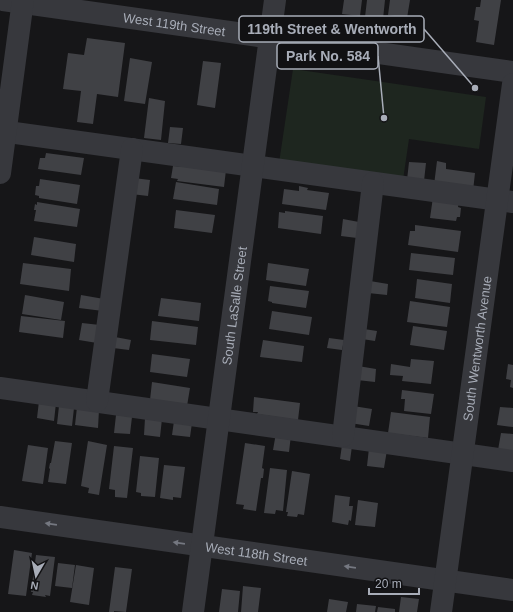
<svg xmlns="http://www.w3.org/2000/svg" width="513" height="612" font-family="Arial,sans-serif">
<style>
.green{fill:#1e261f}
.building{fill:#404145}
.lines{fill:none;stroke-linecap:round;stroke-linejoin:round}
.minor{stroke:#37383d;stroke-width:22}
.oneway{fill:#757881}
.labels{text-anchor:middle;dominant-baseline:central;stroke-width:4;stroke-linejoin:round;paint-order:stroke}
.street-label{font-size:13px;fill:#a8adb8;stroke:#111113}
.leader{fill:none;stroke:#a8adb8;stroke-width:1.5}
.callout-dot{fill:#a8adb8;stroke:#111113;stroke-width:1.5}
.callout{fill:#111113;stroke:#a8adb8;stroke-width:1.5}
.callout-label{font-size:14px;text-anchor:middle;font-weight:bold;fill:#a8adb8}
</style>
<rect width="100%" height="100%" fill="#161618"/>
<path class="green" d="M293 69 486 97 479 149 409 139 403 180 279 163Z"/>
<path class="building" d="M344 0H362L360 16 342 14Z
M367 0H385L383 19 365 17Z
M390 0H410L407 18 388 15Z
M481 0H501L494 45 476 42 479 21 474 20 476 7H480Z
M87 38 125 43 118 97 97 94 93 124 77 122 81 91 63 89 68 53 84 55Z
M130 58 152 62 145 104 124 101Z
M203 61 221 63 215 108 197 105Z
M149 98 165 101 161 140 144 138Z
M170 127 183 128 181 144 168 143Z
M46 153 84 158 81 175 38 169 40 158H45Z
M437 161 446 163V169L475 173 473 191 434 185Z
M409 162 426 163 424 181 407 180Z
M173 166 226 170 224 187 177 181 178 179 171 178Z
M134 178 150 180 148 196 131 194Z
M40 179 80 185 77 204 39 198V196L35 195 36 186H39Z
M176 182 219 189 217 205 173 199Z
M299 186 308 188 307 190 329 193 326 210 282 204 284 189 299 191Z
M433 197 459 201 458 207 461 208 460 217H457L456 221 430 218Z
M37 202 80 209 77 227 34 221 36 210H34L35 204 37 205Z
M176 210 215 215 212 233 174 228Z
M285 211 323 216 321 234 278 228 279 212 285 213Z
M343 219 359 222 357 238 341 236Z
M415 225 461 231 458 252 408 245 410 231H415Z
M34 237 76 244 74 262 31 255Z
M411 253 455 258 453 275 409 270Z
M23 263 71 269 69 291 20 284Z
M268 263 309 269 306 286 266 280Z
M417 279 452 284 450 303 415 298Z
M370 281 388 284 387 295 368 293Z
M270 286 309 291 306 308 272 303V302L268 301Z
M25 295 64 302 61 320 22 314Z
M81 295 104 299 103 311 79 308Z
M161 298 201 303 199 321 158 316Z
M410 301 450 307 447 327 407 322Z
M272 311 312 317 309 335 269 329Z
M21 316 65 321 63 338 19 332Z
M152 321 198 327 196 345 150 340Z
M82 323 100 325 97 343 79 340Z
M413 326 447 331 444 350 410 345Z
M364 329 377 331 375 341 362 339Z
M115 337 131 340 129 350 113 348Z
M329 338 344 340 342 350 327 348Z
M263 340 304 346 302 362 260 357Z
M152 354 190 359 187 377 150 372Z
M411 359 434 361 431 384 402 381 403 376 390 375 391 364 410 367Z
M508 364 513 365V388L510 387 511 380 506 379Z
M358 366 376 369 375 382 357 380Z
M152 382 190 388 187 406 150 400Z
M402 390 434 394 431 414 404 411 405 399H401Z
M254 397 300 403 298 420 257 414 258 412H253Z
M39 401 56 403 54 421 37 418Z
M59 406 74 408 72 426 57 424Z
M353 406 372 409 369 426 350 423Z
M77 407 99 410 98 428 75 425Z
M500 407 513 408V427L497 425Z
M391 412 430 417 428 438 388 433Z
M116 415 132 417 130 434 114 433Z
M145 418 162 419 160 437 144 435Z
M174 421 192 423 190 437 172 435Z
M276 433 291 435 289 452 273 450Z
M501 433 513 434V452L498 450Z
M55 441 72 443 66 484 48 482 50 469 49 468 50 463H51Z
M88 441 107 445 99 495 88 493 89 488 81 486Z
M245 443 265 446 262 468 264 469 263 478H261L256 511 243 509 244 505 236 504Z
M28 445 48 448 43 484 22 481Z
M342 445 352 446 350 461 340 459Z
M114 446 133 448 127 498 115 497V490L109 489Z
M369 448 387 450 384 468 367 466Z
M140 456 159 458 155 497 141 496V493L136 492Z
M164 465 185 467 181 498 173 497V500L160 498Z
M270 468 287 470 283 511 276 510 275 514 264 513Z
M292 471 310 474 304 515 298 514 297 517 287 516 288 512H286Z
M335 495 350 497 349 506H353L351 521 349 520 348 525 332 522Z
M358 500 378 503 375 527 355 525Z
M14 550 32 553 26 596 8 594Z
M36 555 55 557 50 596 45 595 46 597 32 595 33 592H31Z
M58 563 75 565 72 588 55 586Z
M76 565 94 568 89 605 70 602Z
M115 567 132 569 126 612 114 611V612H109Z
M243 586 261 588 258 612H241Z
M222 589 240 591 238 612H219Z
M401 597 419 599 417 612H399Z
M329 599 348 602 346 612H327Z
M357 604 376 606 375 612H356Z
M378 607 395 609V612H377Z"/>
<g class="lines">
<g class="minor">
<path id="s1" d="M3 0 513 72"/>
<path d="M0 131 513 202"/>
<path d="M0 173 23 0"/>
<path d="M0 388 513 461"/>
<path d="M97 401 132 149"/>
<path d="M343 436 373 183"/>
<path id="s2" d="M0 517 513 590"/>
<path id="s3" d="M193 612 275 0"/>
<path id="s4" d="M441 612 513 84"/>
</g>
</g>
<defs><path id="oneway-solid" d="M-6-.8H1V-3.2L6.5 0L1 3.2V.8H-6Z"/></defs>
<g class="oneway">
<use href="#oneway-solid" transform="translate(51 524) rotate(-172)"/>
<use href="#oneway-solid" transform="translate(179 543) rotate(-172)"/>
<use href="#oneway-solid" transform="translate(350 567) rotate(-172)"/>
</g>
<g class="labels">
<g class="street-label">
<text stroke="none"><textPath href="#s1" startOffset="173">West 119th Street</textPath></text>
<text stroke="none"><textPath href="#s3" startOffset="309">South LaSalle Street</textPath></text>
<text stroke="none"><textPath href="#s4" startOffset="266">South Wentworth Avenue</textPath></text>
<text stroke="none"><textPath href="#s2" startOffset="259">West 118th Street</textPath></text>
</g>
</g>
<path class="leader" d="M475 88L424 29M384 118L378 56"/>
<g class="callout-dot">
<circle cx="475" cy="88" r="4"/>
<circle cx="384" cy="118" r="4"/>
</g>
<g class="callout">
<rect x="239" y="16" width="185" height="26" rx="4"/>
<rect x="277" y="43" width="101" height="26" rx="4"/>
</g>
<g class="callout-label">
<text x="332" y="34">119th Street &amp; Wentworth</text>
<text x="328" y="61">Park No. 584</text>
</g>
<g transform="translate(36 576) rotate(189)" stroke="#111113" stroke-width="3" paint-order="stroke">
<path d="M0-3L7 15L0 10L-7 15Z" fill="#a8adb8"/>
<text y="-6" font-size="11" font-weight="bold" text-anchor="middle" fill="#a8adb8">N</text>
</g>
<path d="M369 588v6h50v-6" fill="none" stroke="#a8adb8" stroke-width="2"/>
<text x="375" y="588" font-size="12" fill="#a8adb8" stroke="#111113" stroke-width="3" paint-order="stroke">20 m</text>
</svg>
